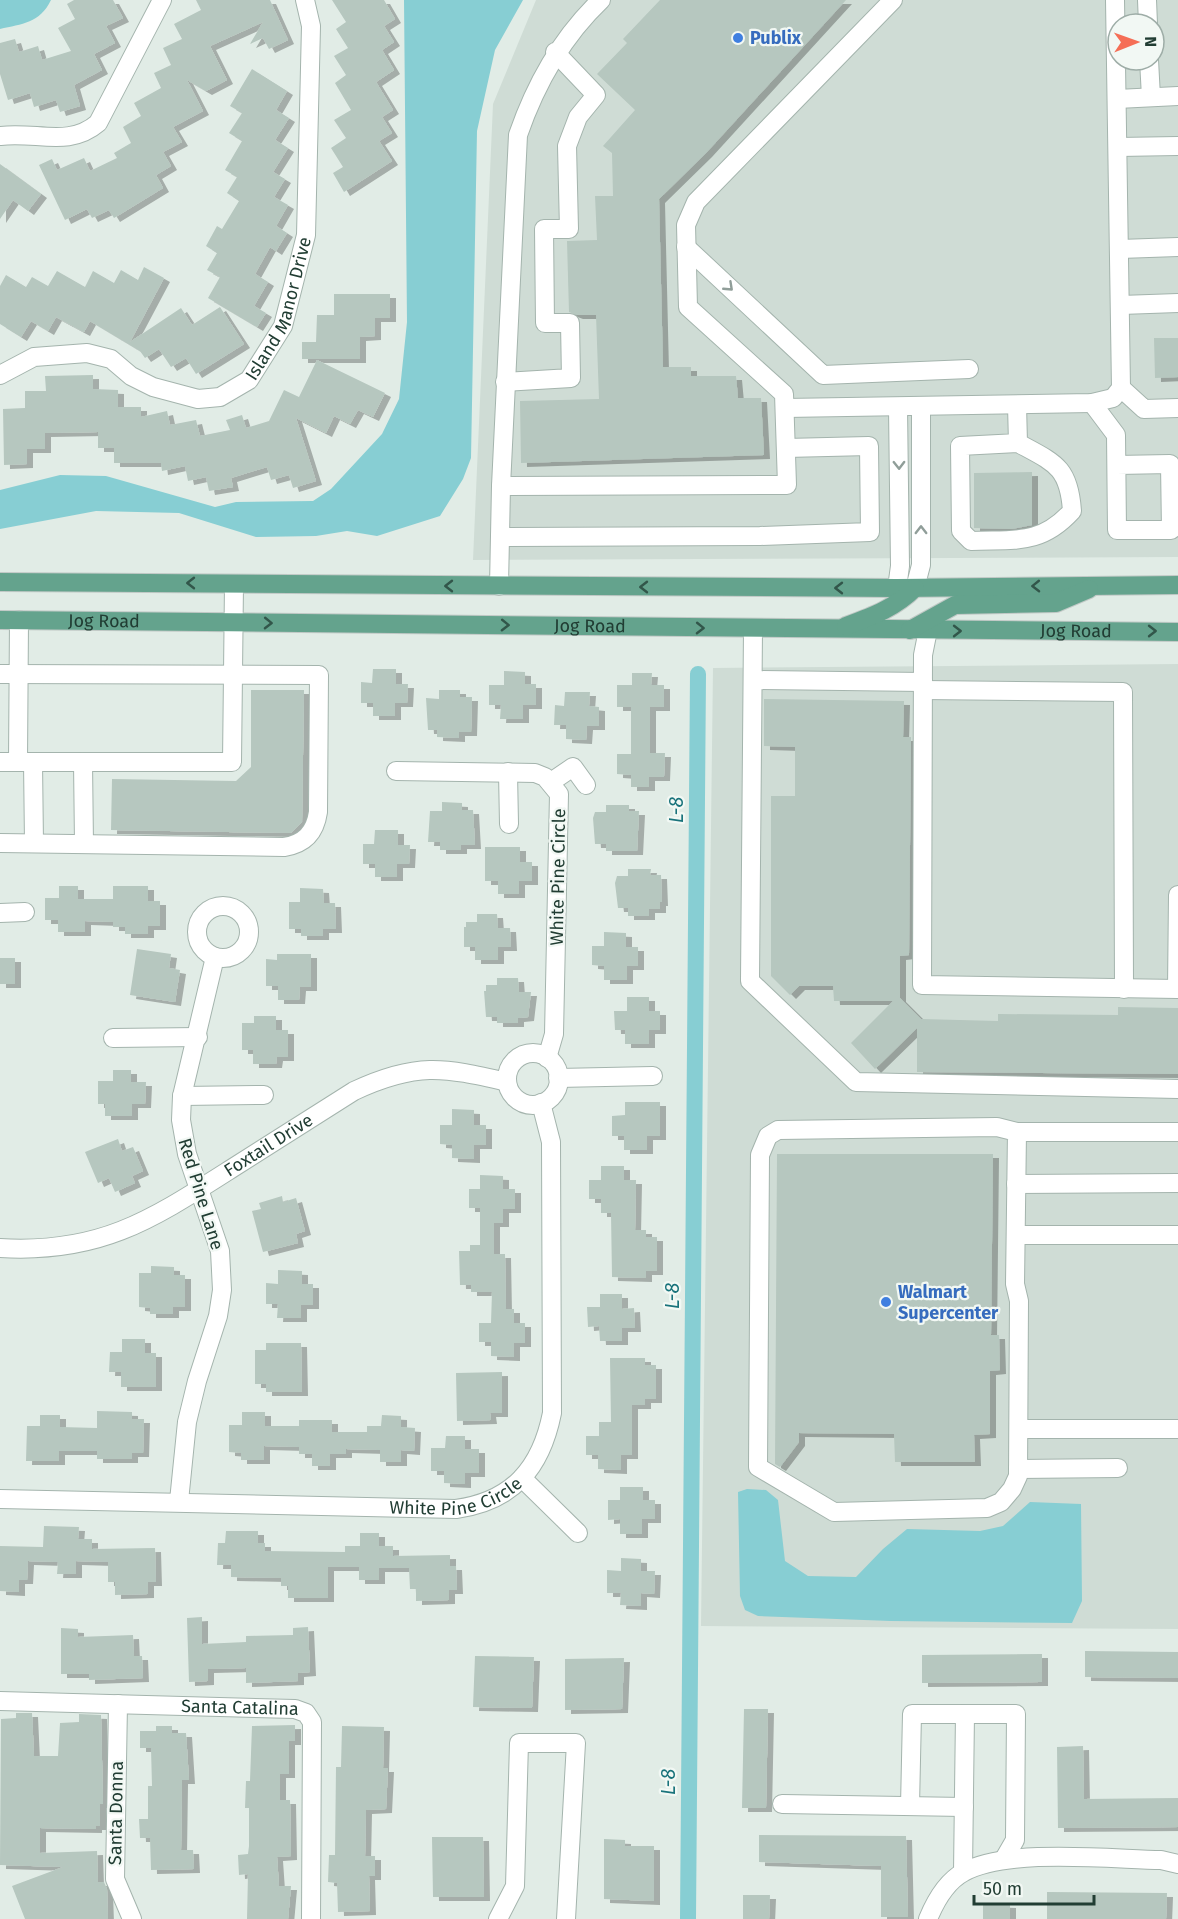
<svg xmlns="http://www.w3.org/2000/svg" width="1178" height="1919" font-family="'Fira Sans',sans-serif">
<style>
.built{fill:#cfdcd5;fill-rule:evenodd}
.water{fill:#87ced3}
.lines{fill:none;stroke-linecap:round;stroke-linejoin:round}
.canal{stroke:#87ced3;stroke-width:16}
.building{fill:#b6c7bf;filter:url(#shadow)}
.minor-casing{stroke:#a4b4ad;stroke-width:20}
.major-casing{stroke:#c1c9c6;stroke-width:20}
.minor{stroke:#fff;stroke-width:18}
.major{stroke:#64a38d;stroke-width:18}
.oneway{stroke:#909e99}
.oneway2{stroke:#32564a}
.shop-dot{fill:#3f7fe0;stroke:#f2f8f4;stroke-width:2}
.labels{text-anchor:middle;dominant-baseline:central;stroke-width:4.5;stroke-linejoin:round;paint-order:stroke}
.shop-label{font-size:18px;font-weight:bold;fill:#366cbe;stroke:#f2f8f4;text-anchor:start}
.street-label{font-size:18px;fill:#213d33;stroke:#f2f8f4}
.water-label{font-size:20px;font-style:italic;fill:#19737b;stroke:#f2f8f4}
</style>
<defs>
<filter id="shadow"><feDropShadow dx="6" dy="4" stdDeviation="0" flood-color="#0004"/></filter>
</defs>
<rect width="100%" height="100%" fill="#e1ece6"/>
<path class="built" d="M536 0H1178V557L473 560 493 104ZM1118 24H1154V60H1118Z
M1178 664V1629L701 1626 713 668Z"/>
<path class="water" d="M0 0H51C40 23 22 24 0 29Z
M404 0H523L495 50 477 131 471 458 463 479 440 516 377 536 347 531 316 536 256 537 179 513 96 511 0 529V490L60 475 106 476 215 507 236 502 313 501 331 489 382 434 399 399 407 322Z
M747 1489 766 1490 778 1500 785 1561 808 1576 856 1577 883 1549 907 1529 980 1531 1003 1526 1030 1502 1081 1504 1082 1601 1072 1623 891 1621 758 1616 745 1610 740 1596 738 1492Z"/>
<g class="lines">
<path class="canal" d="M688 1919 698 674"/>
</g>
<path class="building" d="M74 0H113L123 18 106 26 115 43 94 54 102 70 74 85 80 106 60 112 56 100 34 107 30 93 8 100 0 74V43L15 39 19 52 38 46 42 60 71 51 58 28 75 19 67 4Z
M196 0H270L288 40 269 49 263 38 250 44 263 22 210 46 227 80 206 91 187 80 203 111 173 127 182 142 163 152 171 166 156 175 163 188 114 218 109 210 92 218 87 209 65 220 39 165 52 159 57 170 84 158 90 171 117 158 114 153 131 143 123 127 141 116 134 103 161 88 154 73 171 65 163 48 182 39 174 24 201 10Z
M332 0H384L395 19 384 26 394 42 382 50 394 70 376 82 393 110 382 117 392 133 379 141 392 161 344 192 333 173 343 167 331 148 346 138 334 120 351 110 335 83 346 75 334 56 348 48 336 29 346 22Z
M660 0H846L706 153 659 199 663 367H691V376H736L738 398H761L764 455 521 463 520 401 599 399 596 315H577L569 312 567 241 597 240 595 196H613L612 153 603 146 635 110 597 74 627 43 623 39Z
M252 69 287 91 276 110 289 118 275 140 288 148 273 172 285 179 274 197 288 205 276 226 287 233 276 251 270 247 255 274 268 282 254 306 266 313 257 327 208 298 220 277 207 270 217 253 206 246 217 226 222 229 239 201 227 193 237 177 225 170 242 141 229 133 242 113 230 106Z
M0 164 41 194 28 211 13 200 0 219Z
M144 267 164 278 130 342 181 308 192 325 220 307 244 344 196 374 186 358 171 367 159 349 145 358 140 351 90 321 84 332 56 317 48 331 31 321 21 337 0 324V286L6 275 26 287 32 277 48 286 57 271 85 287 93 271 114 283 121 270 138 280Z
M334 294H390V318H375V336L360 337V359H302V342H316L317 315H334Z
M1154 338H1178V377L1155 378Z
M317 360 385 393 373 417 358 410 350 424 334 416 326 433 296 418 316 481 293 488 289 475 271 480 267 467 231 478 233 487 209 491 206 477 188 481 185 466 162 471 161 463H114V448H98V432L45 433V449H27V464L4 465 3 409 25 408V391H46L45 376 93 375V389L118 390V407H141V417L167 411 170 425 196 420 200 436 230 430 226 420 242 415 246 428 269 421 284 390 299 397Z
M1032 472V525L1012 529 974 528V473Z
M373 669H396V684H408L407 703H395V716H373V703H361V682L372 683Z
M504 671 525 672V684H536V705H523V719H500L501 705H489V685H504Z
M632 673H652L651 685H664V707H650V753H665L664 777H649V787H631V775L617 774V754H631V707H617V685H632Z
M251 690H304L302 822 291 833 111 830 112 779 236 781 251 767Z
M439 690H460V697H472L471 732H459V738L437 737V730H428L426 698 439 699Z
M565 692H590L589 706 599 707V726H587L586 740 566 739V725H554L555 705 564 706Z
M764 699 904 701 903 737H911L909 955 900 956V998L921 1019 998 1021V1014L1118 1015V1007L1178 1008V1074L917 1072V1028L875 1069 851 1043 893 1001H834L833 986H799L790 995 771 976V796H795V747L764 746Z
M442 802 462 803V810H473L475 845H461V850H440V842H428L430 811H442Z
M606 805H629V811H639L637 851H606V844H595L593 818 595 812H606Z
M375 830H398V845H410L409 864H397V877H375V864H363V844H374Z
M485 847H520V862H532V881H519V894H498V881H485Z
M628 869H651L650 875H661L662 902H660V909H649V916H628V908H618L615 883 617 876H628Z
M59 886H78V899H113V886H148V901H160V926H148V934H125V927H113V922L85 921V932H58V920H45V898H59Z
M300 888 323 889 324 903H335L336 929H323V936H301V929H289V902H300Z
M477 914H497L498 928H510L511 947H498V960H475V947H464V927H466V922H477Z
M604 932 626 933V947H638V966H627V980H604V966L592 965V946H604Z
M137 949 171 954 169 968 180 970 175 1002 130 995Z
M277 954H311V987H300L299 1000H278V986H266V959L277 960Z
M0 958H15V984H0Z
M497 978H518L519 992H531L528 1017 518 1018V1023H497V1017H486L484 991H486V985H497Z
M627 997H649V1011H660V1030H649V1044H625V1030H615L614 1011H627Z
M254 1016H276V1030H288V1057H277L276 1064H253V1050H242V1023H254Z
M113 1070H131V1082H146L145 1104H132V1116H105V1104H98V1081H113Z
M625 1102H660V1136H647V1150H624V1136H612V1116L625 1115Z
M452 1109 474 1110V1125H486V1145H474V1159L452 1158V1145L440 1144V1125H452Z
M118 1139 122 1151 133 1147 143 1171 132 1176 135 1183 115 1192 109 1178 98 1183 85 1152Z
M777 1154H993L991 1335H999L1000 1370 990 1371V1434L974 1435 975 1462H895L894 1434 799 1433V1442L780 1467 775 1464Z
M601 1166H624V1180H636L635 1230H646V1237H657V1271H646V1278L612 1277 611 1213H601V1199H589V1180H601Z
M480 1175 503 1176V1189H515V1209H503V1223H494V1254H505L506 1309H514V1323H525V1343H514V1357L491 1356V1342H479V1323H491L492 1292H471V1285H460L459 1251H470V1245H480V1208H469V1189H480Z
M282 1196 283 1202 296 1198 305 1231 296 1234 298 1243 263 1252 252 1211 261 1209 259 1203Z
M151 1266 174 1267V1275H185V1307H173V1314H150V1308L139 1307V1273H151Z
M278 1270 302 1271V1284H313V1305H301V1318H277L278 1304H266V1283L278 1284Z
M600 1294H622V1309L634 1308 635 1328H622V1341H600L599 1326 588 1327 587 1307H600Z
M122 1339H145V1353H156V1387H121V1372H109L110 1352H122Z
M266 1343H301L302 1392H266V1384H255V1350H266Z
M610 1358H645V1365H656V1399H645V1405H632V1455H621V1470L598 1469V1455H586V1436H599V1422H611Z
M502 1372V1413H490L491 1420 457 1421 456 1373Z
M97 1411 132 1412V1419H144L143 1453H132V1459H97V1451H59V1461H26L27 1426H40V1415H60V1427L97 1428Z
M242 1412H265V1426H299V1420H332V1432H367V1426H381L382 1415 401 1416V1427L415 1428 414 1451 401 1450V1462H380V1450L346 1449V1454H330V1466H312V1454H299V1447L264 1446V1460H241V1453L229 1452V1425H242Z
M446 1436H465V1449H479V1473H465V1484L444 1483V1471H431V1448H445Z
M620 1487H643V1500H655V1519H642V1534H620V1519L608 1520V1500H620Z
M44 1526 79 1527 78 1539H92V1549L155 1548 156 1582H148V1594L115 1595V1582H108V1562L76 1561V1574H57L58 1562 28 1561 27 1580H19V1592L0 1591V1546L43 1547Z
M226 1531H258V1543H265V1551L345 1552V1546H360V1533H379V1546H393V1556L450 1555V1566H456L457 1590H449V1600L416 1601V1589H410L409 1568H379V1580H359V1567H328V1598H288V1586H281V1578L231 1577V1565H217L218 1543H225Z
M621 1558 641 1559V1571H655L654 1594 641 1593V1606L620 1605 621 1593H607V1570L621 1571Z
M202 1617V1644L246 1642V1636L293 1635V1628L308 1627 310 1672 298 1673V1681L246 1683V1668L208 1669V1681L189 1682 187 1618Z
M61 1628 78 1629V1637L133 1635 134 1656H142L143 1678 89 1680V1674H61Z
M1085 1651 1178 1652V1678L1085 1677Z
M1042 1654V1682L922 1683V1655Z
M475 1656 534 1657 532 1708 473 1707Z
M624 1658 622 1709 565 1710V1659Z
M744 1709H768L766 1808H742Z
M16 1713H32L34 1756H58L60 1723 79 1722V1714L101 1715 103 1804H100V1826H96V1829L40 1828V1853L97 1851 98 1882H104L107 1889 108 1919H25L12 1886 63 1867 0 1865 1 1719 16 1718Z
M295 1725V1741H289V1774H280V1800H290L291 1856 277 1857 279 1886H291L288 1919H247L248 1874 239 1875 238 1855 248 1854 249 1846V1808H245L246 1781H250L252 1726Z
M156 1726H172V1733H186L189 1780H182L181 1850H193L194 1869 151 1870 150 1838H140L139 1819H148V1786H152L151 1748H140V1731H156Z
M342 1726 384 1727 383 1768H388L386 1809 366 1810 365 1856H375V1876H369L370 1911 338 1912 337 1883 328 1882 329 1855H335L336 1767H341Z
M1083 1746 1084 1799 1178 1798V1827L1058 1828 1057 1747Z
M759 1835 906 1836 908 1917H881V1866L759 1862Z
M432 1837H483L484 1897H433Z
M604 1839 625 1840V1846H654V1901L604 1899Z
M1047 1892 1167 1893 1166 1919H1047Z
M743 1895H770L769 1919H743Z
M983 1903 1010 1904V1919H983Z"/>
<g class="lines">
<g class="minor-casing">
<g id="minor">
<path d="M1147 0 1148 24"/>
<path d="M1149 60 1151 97"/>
<path d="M1117 99 1178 96"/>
<path d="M0 136C36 131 69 148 98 123L162 0"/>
<path d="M1118 147 1178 146"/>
<path d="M686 247 823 375 969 369"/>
<path d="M1120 249 1178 247"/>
<path d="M1121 305 1178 303"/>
<path id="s1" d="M0 375 34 357 87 353 111 359 131 376 153 387 198 399 220 397 249 380 283 326 306 235 311 26 305 0"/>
<path d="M505 382 571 378 570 323H545L544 229H569L567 146 578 117 596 95 555 52"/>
<path d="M1121 388 1144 409 1178 408"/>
<path d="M1092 403 1116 435 1117 530H1171L1170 464 1117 465"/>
<path d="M1017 405 1018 443C1055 463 1069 467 1072 511 1040 546 1014 539 971 541L961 531 960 446 1018 443"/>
<path d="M785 408 1092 403 1113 398 1121 388 1115 0"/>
<path d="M501 486 518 135C536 83 561 38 601 0"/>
<path d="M500 537 760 536 870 532 869 446 786 448"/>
<path d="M499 586 501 486 787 485 784 394 688 307 686 225 696 202 893 0"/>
<path d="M897 588 900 566 898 407"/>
<path d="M915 588 921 565V407"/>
<path d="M753 629 750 981 856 1082 1178 1089"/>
<path d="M928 630 923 655 922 985 1178 989"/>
<path d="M0 674 319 675 318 812C315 833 304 844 284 847L0 843"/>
<path d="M753 680 923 682"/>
<path d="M923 690 1123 692 1124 989"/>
<path d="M0 762H232L234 584"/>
<path d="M18 762 19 620"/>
<path d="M33 762 34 843"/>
<path d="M83 762 84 844"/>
<path d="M396 771 535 773 545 777 559 794 554 1034 547 1058"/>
<path d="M508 772 509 824"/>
<path d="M551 782 573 767 586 785"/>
<circle cx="223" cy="932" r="26"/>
<path d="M0 913 25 912"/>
<path d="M1177 989 1178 895"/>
<path d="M113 1038 198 1037"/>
<circle cx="533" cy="1079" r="26"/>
<path d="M558 1078 653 1076"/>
<path d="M182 1096 264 1095"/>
<path d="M1017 1132 1015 1284 1019 1301 1018 1476 1012 1489 1001 1502 987 1508 834 1512 758 1467 760 1155 768 1136 778 1130 997 1127 1017 1132H1178"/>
<path d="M1016 1184 1178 1183"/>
<path d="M1016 1235H1178"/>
<path id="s2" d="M0 1248C100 1254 151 1220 231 1169 272 1143 313 1117 354 1091 416 1062 443 1067 507 1082"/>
<path d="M1019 1429H1178"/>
<path d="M1018 1469 1118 1468"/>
<path d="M522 1478 578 1533"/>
<path id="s3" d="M0 1499 456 1509C513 1501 541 1468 552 1413L551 1142 541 1103"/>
<path d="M179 1501 187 1422 197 1381 218 1316 222 1290 220 1251 187 1154 181 1120 182 1096 215 957"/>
<path id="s4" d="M0 1701 295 1709 306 1713 312 1722 311 1919"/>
<path d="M118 1704 115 1879 132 1919"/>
<path d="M782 1804 964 1807"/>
<path d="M910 1806 912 1714H965"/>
<path d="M963 1872 965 1714H1016L1015 1840 1004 1859"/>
<path d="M498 1919 515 1886 519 1743H576L566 1919"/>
<path d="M928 1919C935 1902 947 1881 964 1872 1007 1848 1109 1859 1161 1860L1178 1864"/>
</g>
</g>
<g class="major-casing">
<g id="major">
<path d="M0 582 897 588 1178 585"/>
<path id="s5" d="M0 620 1178 632"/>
<path d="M846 626C873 616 895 608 915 588"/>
<path d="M910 630 955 605 1056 603 1089 589"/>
</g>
</g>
<use href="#minor" class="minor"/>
<use href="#major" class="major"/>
</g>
<defs><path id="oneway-chevron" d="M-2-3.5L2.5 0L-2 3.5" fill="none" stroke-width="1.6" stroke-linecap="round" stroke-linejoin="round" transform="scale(1.5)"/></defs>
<g class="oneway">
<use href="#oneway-chevron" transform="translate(729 287) rotate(43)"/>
<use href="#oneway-chevron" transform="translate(899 465) rotate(89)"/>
<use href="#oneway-chevron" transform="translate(921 530) rotate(-90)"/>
</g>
<g class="oneway2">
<use href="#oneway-chevron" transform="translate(191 583) rotate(-180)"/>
<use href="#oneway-chevron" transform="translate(449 586) rotate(-180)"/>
<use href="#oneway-chevron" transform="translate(1036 586) rotate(179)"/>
<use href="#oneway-chevron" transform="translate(644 587) rotate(-180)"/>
<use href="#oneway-chevron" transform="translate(839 588) rotate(-180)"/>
<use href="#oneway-chevron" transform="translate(268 623) rotate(1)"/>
<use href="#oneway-chevron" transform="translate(505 625) rotate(1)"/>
<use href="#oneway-chevron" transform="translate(700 628) rotate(1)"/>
<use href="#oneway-chevron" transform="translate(957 631)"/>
<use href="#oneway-chevron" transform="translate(1152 631)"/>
</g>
<g class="shop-dot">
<circle cx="738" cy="38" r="6"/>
<circle cx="886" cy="1302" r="6"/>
</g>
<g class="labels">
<g class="shop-label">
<text x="750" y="38">Publix</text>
<text x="898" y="1292">Walmart<tspan x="898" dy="21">Supercenter</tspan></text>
</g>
<g class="street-label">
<text stroke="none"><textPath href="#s1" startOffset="348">Island Manor Drive</textPath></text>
<text stroke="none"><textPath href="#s5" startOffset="104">Jog Road</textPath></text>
<text stroke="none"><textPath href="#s5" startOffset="590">Jog Road</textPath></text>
<text stroke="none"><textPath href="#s5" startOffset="1076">Jog Road</textPath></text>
<text transform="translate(558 877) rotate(-89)">White Pine Circle</text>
<text stroke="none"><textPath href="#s2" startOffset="294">Foxtail Drive</textPath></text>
<text transform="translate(201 1194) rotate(73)">Red Pine Lane</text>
<text stroke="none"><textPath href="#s3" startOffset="458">White Pine Circle</textPath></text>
<text stroke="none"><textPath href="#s4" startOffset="240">Santa Catalina</textPath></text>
<text transform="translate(116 1813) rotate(-89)">Santa Donna</text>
</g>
<g class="water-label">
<text transform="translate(676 810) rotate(-90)">L-8</text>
<text transform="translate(672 1296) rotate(-90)">L-8</text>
<text transform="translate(668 1782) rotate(-90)">L-8</text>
</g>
</g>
<g transform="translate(1136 42) rotate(89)"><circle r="28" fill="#f2f8f4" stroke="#9eada7" stroke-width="1.5"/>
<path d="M0-4.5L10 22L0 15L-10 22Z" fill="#f56e56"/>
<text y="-9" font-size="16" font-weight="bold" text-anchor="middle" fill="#213d33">N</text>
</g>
<path d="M974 1895v9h120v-9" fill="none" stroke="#213d33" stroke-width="3"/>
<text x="983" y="1895" font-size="18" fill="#213d33" stroke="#f2f8f4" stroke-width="4.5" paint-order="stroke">50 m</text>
</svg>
